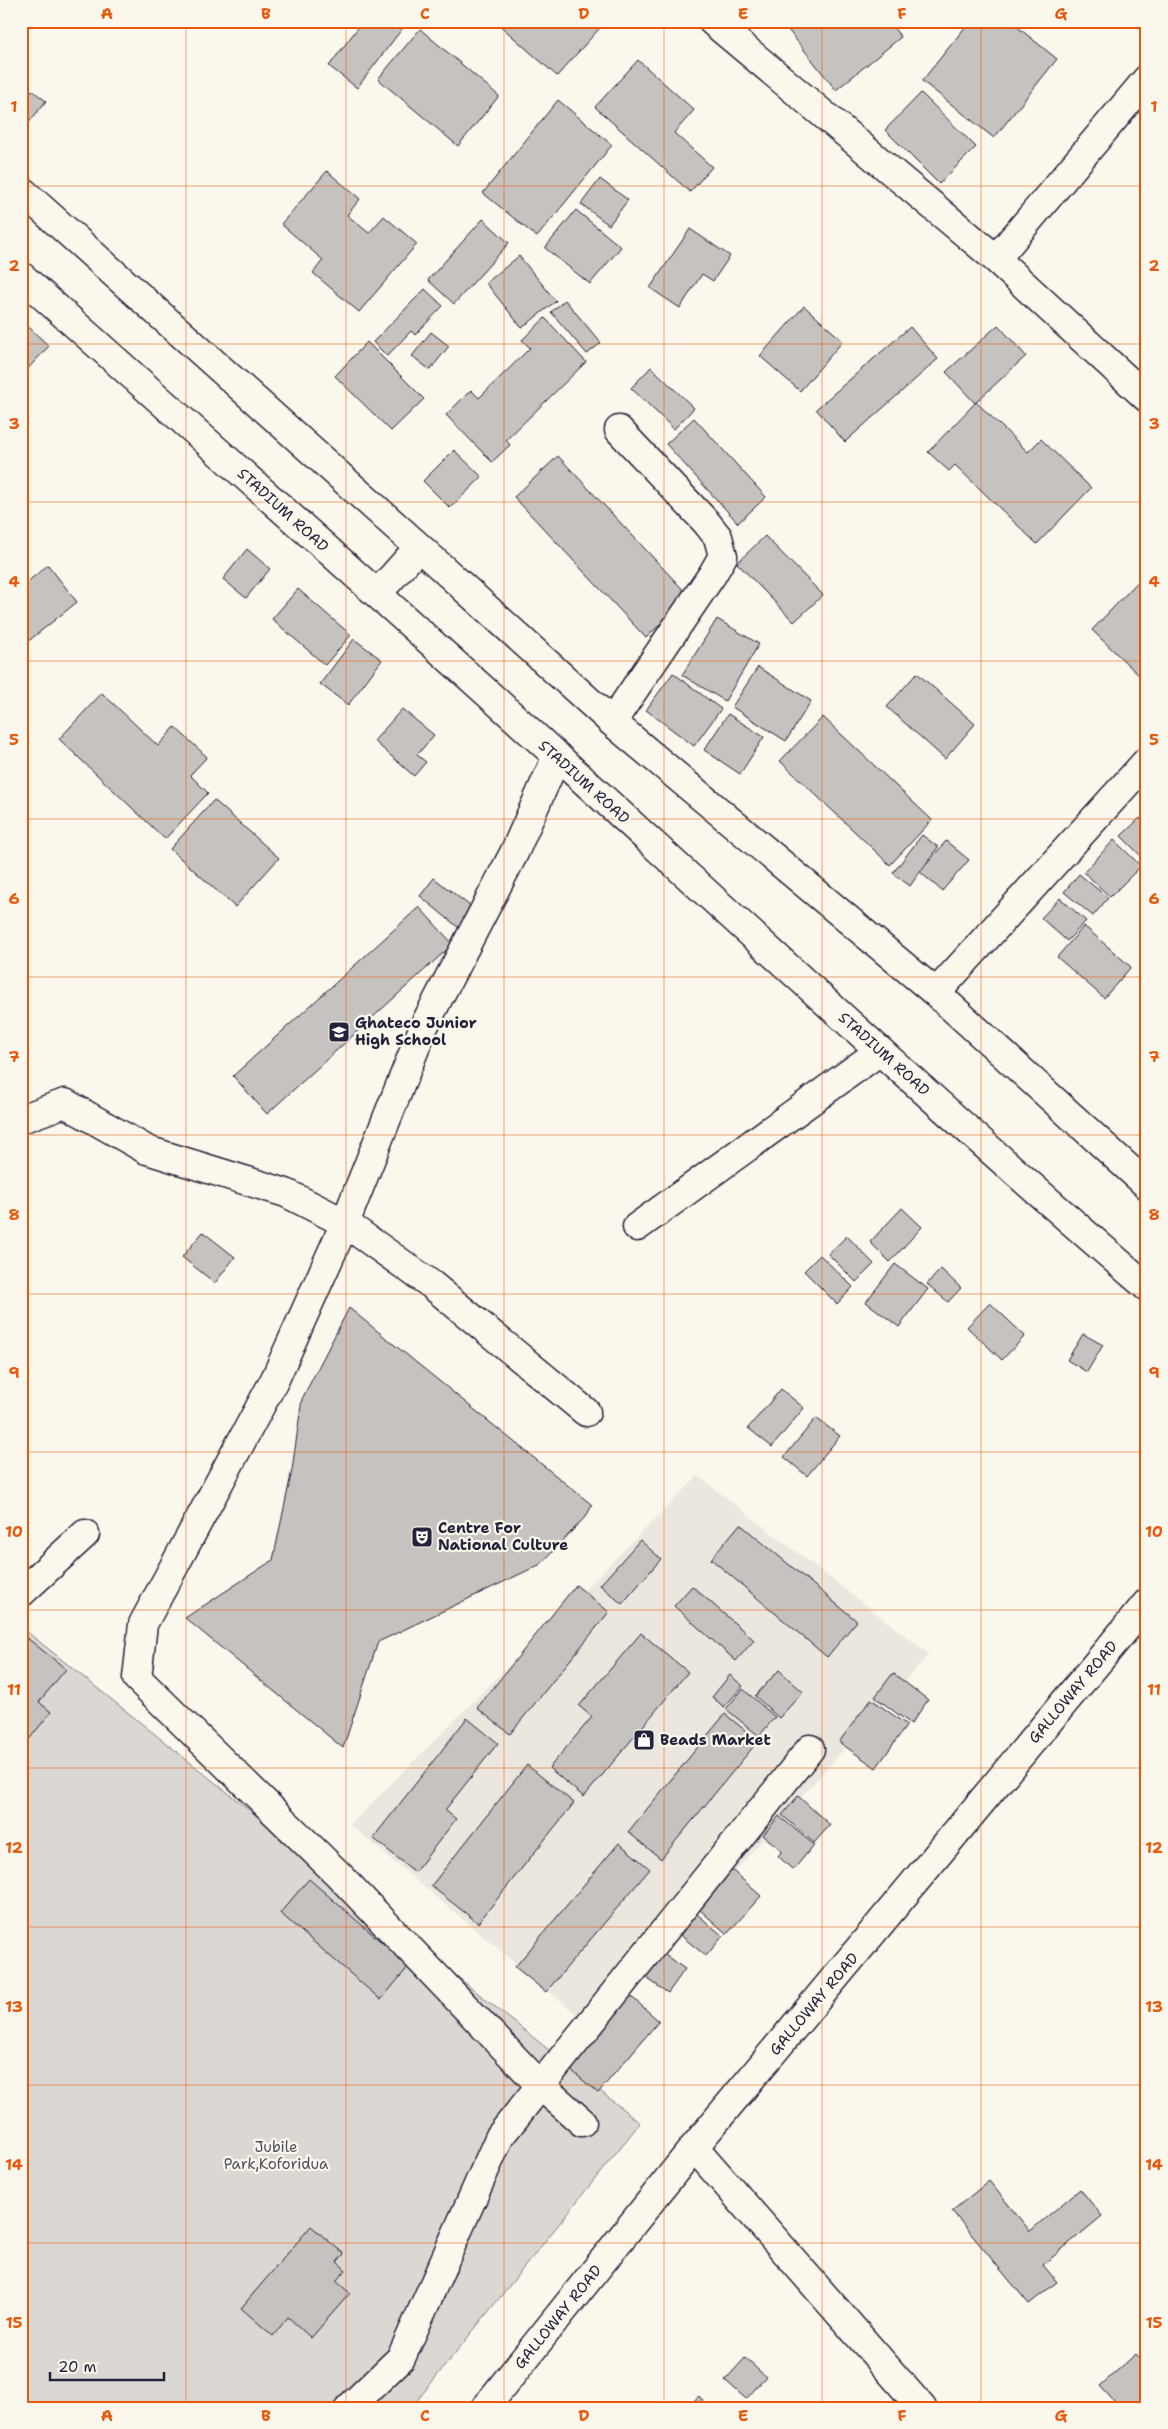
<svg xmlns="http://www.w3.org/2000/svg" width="1168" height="2429" font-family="'Shantell Sans',sans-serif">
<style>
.built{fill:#ebe7df}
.green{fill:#dbd8d3;stroke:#7e7d87}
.building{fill:#c6c2c0;stroke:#22223b}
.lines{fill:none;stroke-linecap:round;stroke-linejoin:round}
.minor-casing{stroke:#22223b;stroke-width:31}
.major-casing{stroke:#22223b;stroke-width:31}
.minor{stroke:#fbf7ec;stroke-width:28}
.major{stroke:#fbf7ec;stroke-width:28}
.grid{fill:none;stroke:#e8590c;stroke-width:1;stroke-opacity:0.55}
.labels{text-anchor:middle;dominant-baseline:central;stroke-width:4.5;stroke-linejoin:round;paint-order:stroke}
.street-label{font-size:15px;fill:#22223b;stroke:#fbf7ec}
.poi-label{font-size:15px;font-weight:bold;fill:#22223b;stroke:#fbf7ec;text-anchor:start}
.park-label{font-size:15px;fill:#505061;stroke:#fbf7ec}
.neatline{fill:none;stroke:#e8590c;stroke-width:2}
.grid-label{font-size:16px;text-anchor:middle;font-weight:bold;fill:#e8590c}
</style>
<rect width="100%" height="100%" fill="#fbf7ec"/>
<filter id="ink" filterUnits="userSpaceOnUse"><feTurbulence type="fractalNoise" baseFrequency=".02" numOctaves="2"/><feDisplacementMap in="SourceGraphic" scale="10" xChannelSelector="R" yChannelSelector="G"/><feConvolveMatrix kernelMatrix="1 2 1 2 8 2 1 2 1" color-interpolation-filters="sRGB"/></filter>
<g filter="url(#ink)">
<path class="built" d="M698 1476 929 1654 594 2029 350 1825Z"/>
<path class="green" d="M21 1627 640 2123 411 2408H21Z"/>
<path class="building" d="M363 21H408L357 88 329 66Z
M495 21H606L557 76Z
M781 21H888L901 37 836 90Z
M970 21H1010L1057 59 994 138 922 81Z
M420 29 499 96 458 146 378 79Z
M638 60 694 110 674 133 712 167 690 192 595 107Z
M32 90 46 101 23 130 21 104Z
M921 93 976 147 939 184 885 130Z
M558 100 612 145 537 237 483 193Z
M327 171 360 199 347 215 369 233 384 216 417 244 359 312 313 273 323 260 281 224Z
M600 179 628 200 609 225 581 204Z
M576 210 621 247 590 284 545 248Z
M483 219 509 243 454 304 428 280Z
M690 229 730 256 713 281 702 274 680 308 650 288Z
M519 256 556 301 522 328 486 283Z
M425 289 443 306 415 335 411 331 387 356 373 342Z
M565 300 601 343 587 354 551 312Z
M804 306 843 341 800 391 760 356Z
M545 318 586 362 506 440 510 445 492 462 446 415 471 390 479 398 530 348 522 340Z
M21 320 49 346 21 376Z
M998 325 1026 356 975 403 946 372Z
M910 327 938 359 845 442 816 409Z
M431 332 449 346 430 370 412 356Z
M367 342 424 399 391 431 335 376Z
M651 367 694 408 674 429 631 388Z
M976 402 1028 452 1041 439 1091 488 1037 544 955 465 949 471 928 452Z
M694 418 766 497 738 523 666 444Z
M454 450 482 477 450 508 423 481Z
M558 456 689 596 646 638 514 497Z
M765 536 823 595 794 622 737 563Z
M247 549 270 569 246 598 223 579Z
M48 565 77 602 21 647V587Z
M1147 572V683L1092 630Z
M298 589 351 635 325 665 272 619Z
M717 619 759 644 725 701 682 675Z
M354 639 382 660 348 705 320 684Z
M758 667 811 701 786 741 732 707Z
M673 673 721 709 694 746 646 710Z
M917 673 975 724 945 759 887 707Z
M102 693 158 746 175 727 207 757 190 775 208 793 165 839 59 739Z
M402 709 434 735 417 755 426 762 414 776 374 741Z
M728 714 764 737 740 774 704 750Z
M823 717 932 820 890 865 780 761Z
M214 800 279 858 235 907 170 849Z
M1140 818 1147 825V862L1121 836Z
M922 835 938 847 910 886 893 873Z
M1114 840 1141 866 1110 897 1084 872Z
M946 841 969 860 942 891 920 872Z
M1079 874 1108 898 1093 916 1064 892Z
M434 878 474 909 459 928 420 896Z
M1060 898 1086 921 1067 941 1041 918Z
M419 907 453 944 267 1114 233 1076Z
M1084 926 1131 967 1104 998 1057 957Z
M902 1208 922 1227 890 1262 870 1242Z
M203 1232 235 1257 215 1283 182 1257Z
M847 1236 874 1264 856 1282 828 1254Z
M820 1255 853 1287 837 1304 804 1271Z
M895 1264 928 1289 899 1327 866 1302Z
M941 1269 961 1288 948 1302 927 1284Z
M990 1303 1025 1336 1002 1360 967 1327Z
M349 1308 592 1505 587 1515 541 1564 378 1642 343 1748 185 1618 273 1560 292 1470 302 1399Z
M1083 1334 1103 1345 1087 1372 1067 1360Z
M781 1389 804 1408 772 1447 748 1428Z
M816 1418 840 1436 807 1476 784 1457Z
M740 1524 857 1621 827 1657 711 1559Z
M640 1540 661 1559 622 1604 600 1585Z
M576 1585 609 1612 510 1734 477 1708Z
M692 1586 754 1640 736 1661 674 1606Z
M641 1633 688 1672 584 1797 549 1768 592 1717 579 1706Z
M27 1638 66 1669 39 1702 51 1712 26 1743 21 1739V1646Z
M779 1670 803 1692 779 1718 755 1696Z
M893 1673 928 1700 911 1724 875 1697Z
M730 1675 743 1686 724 1707 712 1697Z
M743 1689 775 1717 759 1736 726 1709Z
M871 1699 907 1725 876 1768 839 1742Z
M725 1714 758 1741 661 1859 628 1832Z
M467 1718 498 1743 445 1810 456 1819 415 1872 373 1838Z
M527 1765 574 1803 478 1923 431 1886Z
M798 1796 830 1825 814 1843 782 1815Z
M779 1816 814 1845 793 1870 778 1856 782 1851 763 1835Z
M619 1843 650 1869 546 1992 515 1967Z
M726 1865 761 1896 727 1934 692 1903Z
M309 1879 409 1966 381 2000 280 1913Z
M697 1914 723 1936 706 1956 679 1934Z
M662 1953 685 1969 668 1993 645 1977Z
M627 1993 659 2021 598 2093 565 2065Z
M989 2181 1030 2231 1080 2189 1102 2216 1043 2265 1057 2282 1029 2304 952 2211Z
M311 2226 344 2254 337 2262 346 2270 336 2281 350 2293 311 2338 288 2317 273 2336 241 2308Z
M1136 2354 1147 2366V2408H1120L1100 2386Z
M745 2358 766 2377 746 2399 725 2380Z
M699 2396 709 2408H686Z"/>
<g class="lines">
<g class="minor-casing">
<path id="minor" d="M712 21 996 259 1147 398
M996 259 1147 79
M612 722 712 575 723 556 718 537 706 522 619 430
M557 756 514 853 424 1026 345 1223 275 1379 143 1624 137 1678 338 1874 540 2085 582 2122
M936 993 1147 761
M21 1119 65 1103 147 1150 286 1193 345 1223 432 1285 586 1412
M637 1227 880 1051
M21 1593 85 1534
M694 2147 922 2408
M349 2408 401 2358 500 2136 810 1749
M485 2408 694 2147 1147 1603"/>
</g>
<g class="major-casing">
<path id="major" d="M21 190 419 547 612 722 936 993 1147 1185
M21 276C201 437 381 596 559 758 754 936 947 1115 1147 1287
M377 594 419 547"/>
</g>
<use href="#minor" class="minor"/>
<use href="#major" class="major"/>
</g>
</g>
<path class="grid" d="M186 21V2408M346 21V2408M504 21V2408M664 21V2408M822 21V2408M981 21V2408M21 186H1147M21 344H1147M21 502H1147M21 661H1147M21 819H1147M21 977H1147M21 1135H1147M21 1294H1147M21 1452H1147M21 1610H1147M21 1768H1147M21 1927H1147M21 2085H1147M21 2243H1147"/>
<defs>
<g id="school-square" transform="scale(1.125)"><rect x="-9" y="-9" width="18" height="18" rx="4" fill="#22223b" stroke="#fbf7ec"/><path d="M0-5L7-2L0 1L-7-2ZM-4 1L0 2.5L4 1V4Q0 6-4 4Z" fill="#fff"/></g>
<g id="theatre-square" transform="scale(1.125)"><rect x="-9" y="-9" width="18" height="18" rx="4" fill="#22223b" stroke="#fbf7ec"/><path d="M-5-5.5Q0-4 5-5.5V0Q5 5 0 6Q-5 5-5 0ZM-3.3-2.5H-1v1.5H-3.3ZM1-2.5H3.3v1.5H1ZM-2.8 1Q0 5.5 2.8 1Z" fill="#fff"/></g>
<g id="shop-square" transform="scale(1.125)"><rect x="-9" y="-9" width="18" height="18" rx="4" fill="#22223b" stroke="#fbf7ec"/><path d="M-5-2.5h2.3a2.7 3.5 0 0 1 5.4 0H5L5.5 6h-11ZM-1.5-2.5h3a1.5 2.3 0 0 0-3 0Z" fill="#fff"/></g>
</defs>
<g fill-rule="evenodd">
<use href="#school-square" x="339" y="1032"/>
<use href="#theatre-square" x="422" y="1537"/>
<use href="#shop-square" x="644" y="1740"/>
</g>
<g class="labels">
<g class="street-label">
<text transform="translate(283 510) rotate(42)">STADIUM ROAD</text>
<text transform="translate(584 782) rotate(42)">STADIUM ROAD</text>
<text transform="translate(884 1054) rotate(42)">STADIUM ROAD</text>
<text transform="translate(1073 1692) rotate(-50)">GALLOWAY ROAD</text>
<text transform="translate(814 2004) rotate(-50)">GALLOWAY ROAD</text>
<text transform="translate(558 2317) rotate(-51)">GALLOWAY ROAD</text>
</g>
<g class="poi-label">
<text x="355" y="1023">Ghateco Junior<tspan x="355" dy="17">High School</tspan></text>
<text x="438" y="1528">Centre For<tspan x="438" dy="17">National Culture</tspan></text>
<text x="660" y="1740">Beads Market</text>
</g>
<g class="park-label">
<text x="276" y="2147">Jubile<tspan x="276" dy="17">Park,Koforidua</tspan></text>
</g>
</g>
<rect width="1168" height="2429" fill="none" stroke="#fbf7ec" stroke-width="55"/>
<path d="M50 2372v8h114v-8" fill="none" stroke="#22223b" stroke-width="2.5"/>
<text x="58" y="2372" font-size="15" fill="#22223b" stroke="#fbf7ec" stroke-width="4" paint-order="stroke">20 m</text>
<rect x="28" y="28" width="1112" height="2374" class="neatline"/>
<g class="grid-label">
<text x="107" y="19">A</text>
<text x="266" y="19">B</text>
<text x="425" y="19">C</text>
<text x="584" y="19">D</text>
<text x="743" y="19">E</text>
<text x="902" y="19">F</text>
<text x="1061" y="19">G</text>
<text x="14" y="112">1</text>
<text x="1154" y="112">1</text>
<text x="14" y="271">2</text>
<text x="1154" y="271">2</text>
<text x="14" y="429">3</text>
<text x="1154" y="429">3</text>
<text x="14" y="587">4</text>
<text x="1154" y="587">4</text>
<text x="14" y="745">5</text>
<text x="1154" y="745">5</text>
<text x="14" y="904">6</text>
<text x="1154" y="904">6</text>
<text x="14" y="1062">7</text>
<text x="1154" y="1062">7</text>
<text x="14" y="1220">8</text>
<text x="1154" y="1220">8</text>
<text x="14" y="1378">9</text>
<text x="1154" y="1378">9</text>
<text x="14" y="1537">10</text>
<text x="1154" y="1537">10</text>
<text x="14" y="1695">11</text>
<text x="1154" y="1695">11</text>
<text x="14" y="1853">12</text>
<text x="1154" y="1853">12</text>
<text x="14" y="2012">13</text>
<text x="1154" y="2012">13</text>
<text x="14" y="2170">14</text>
<text x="1154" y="2170">14</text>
<text x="14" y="2328">15</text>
<text x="1154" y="2328">15</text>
<text x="107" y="2421">A</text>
<text x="266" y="2421">B</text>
<text x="425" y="2421">C</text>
<text x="584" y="2421">D</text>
<text x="743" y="2421">E</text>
<text x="902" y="2421">F</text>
<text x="1061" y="2421">G</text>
</g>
</svg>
